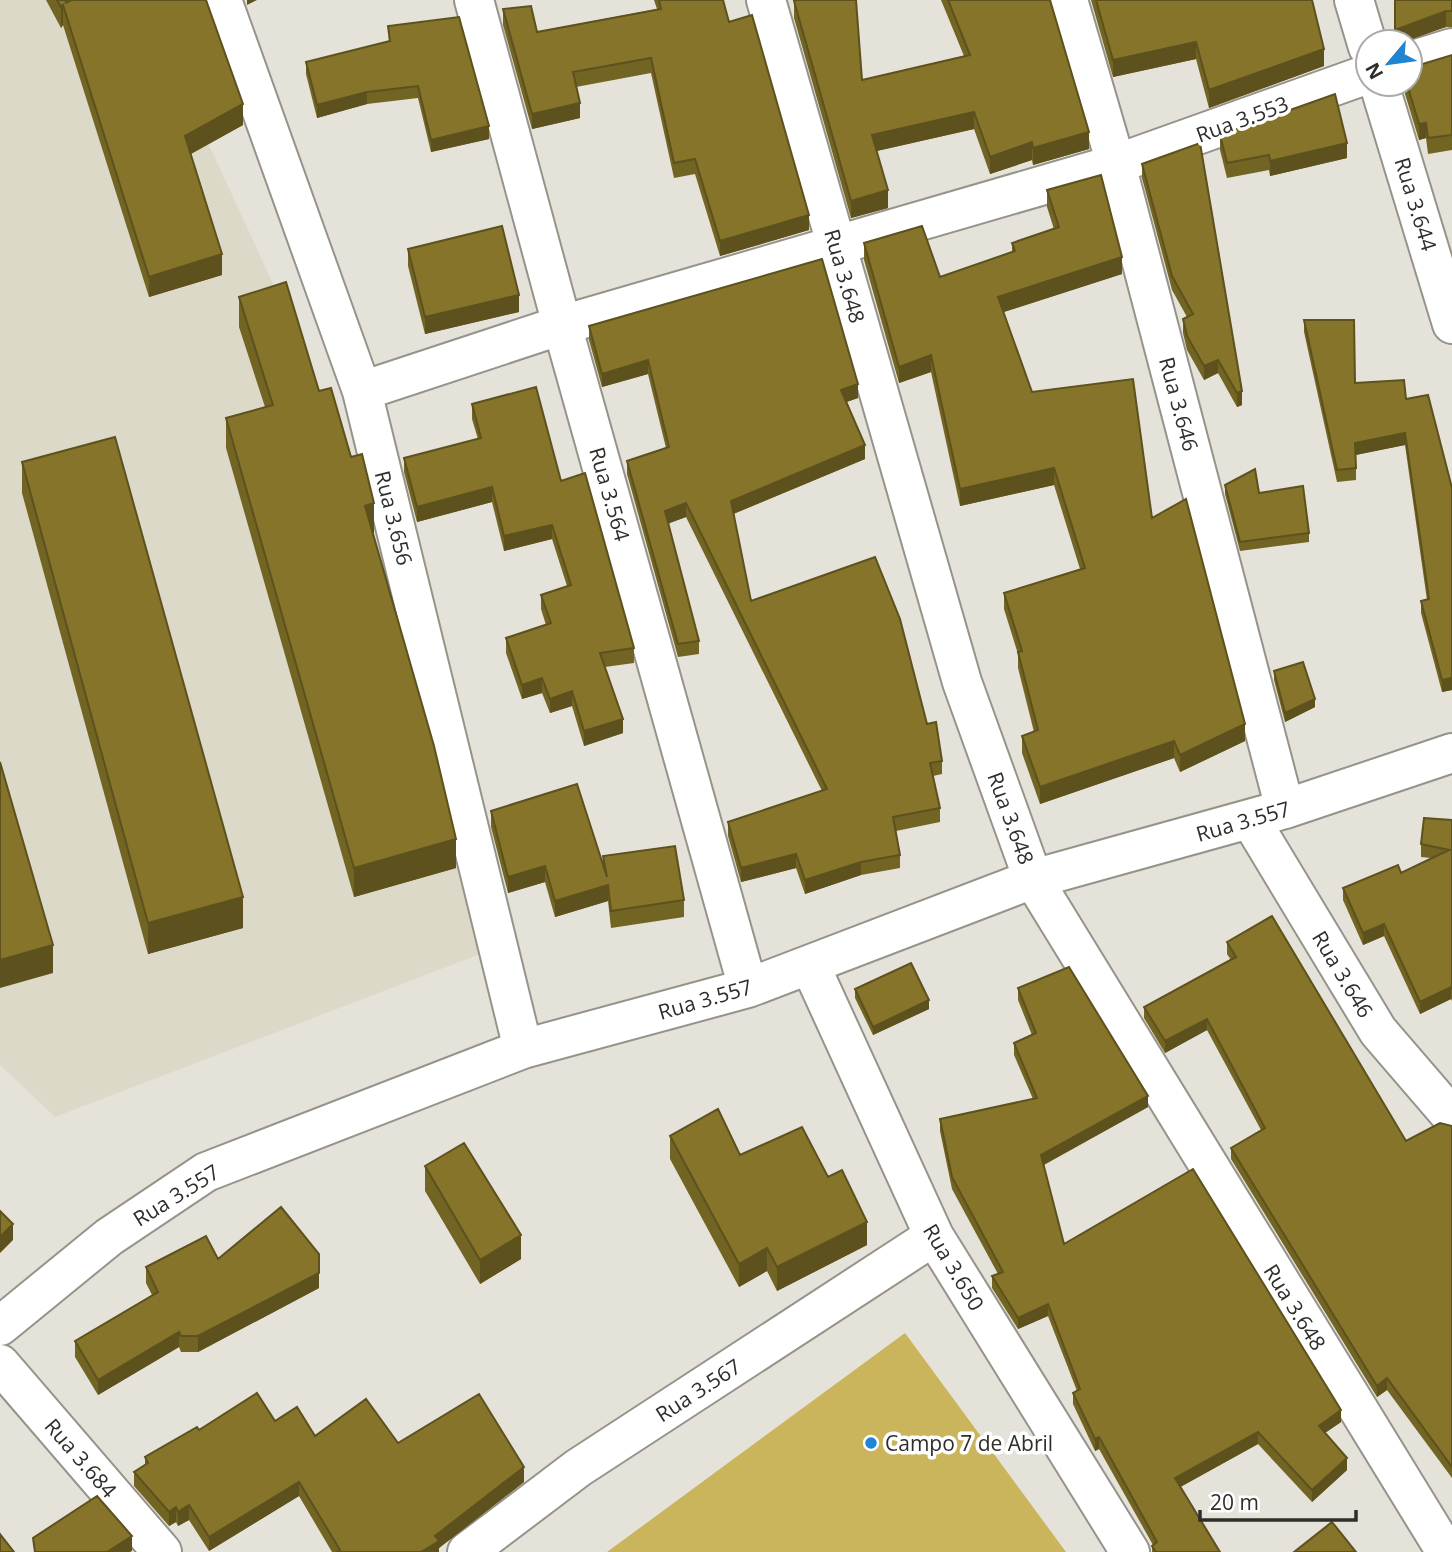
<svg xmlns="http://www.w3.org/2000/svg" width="1452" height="1552" font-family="'Open Sans',sans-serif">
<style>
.built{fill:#ddd9c8}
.green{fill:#cab55c}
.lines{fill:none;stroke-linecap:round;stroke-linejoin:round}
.minor-casing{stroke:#95938a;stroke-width:42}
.minor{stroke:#fff;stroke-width:38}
.wall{fill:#726423}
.shaded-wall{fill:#5d511d}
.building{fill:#857429;stroke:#5d511d;stroke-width:2}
.poi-dot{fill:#1e85d0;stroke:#fff;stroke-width:2.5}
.labels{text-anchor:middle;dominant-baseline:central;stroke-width:7;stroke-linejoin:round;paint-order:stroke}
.street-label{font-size:21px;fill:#2f2e2a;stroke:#fff}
.poi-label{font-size:21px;fill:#2f2e2a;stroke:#fff;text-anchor:start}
</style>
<rect width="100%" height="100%" fill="#e5e3d9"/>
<path class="built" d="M0 0H153L193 110 286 312 488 951 55 1117 0 1065Z"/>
<path class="green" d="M905 1333 1066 1552H607Z"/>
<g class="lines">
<g class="minor-casing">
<path id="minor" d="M222 0 362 391 523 1049
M474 0 562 325 748 988
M766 0 962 682 1033 879 1446 1552
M1068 0 1116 164 1285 809
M1354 0 1368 47
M1410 61 1452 48
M1379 84 1452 324
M362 391 562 325 1116 164 1368 74
M1250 819 1378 1031 1452 1117
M810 965 934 1236 1130 1552
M0 1326 109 1237 206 1172 523 1049 748 988 1033 879 1285 809 1452 753
M0 1364 162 1552
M467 1552 578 1468 934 1236"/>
</g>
<use href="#minor" class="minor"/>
</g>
<path class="wall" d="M46 0H206L243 125 191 154 222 275 149 297 63 25 61 28Z
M654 0H723L729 22 809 230 720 256 695 174 674 178 651 73 576 87 580 118 532 129 503 25V9L537 32 657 9Z
M941 0H1050L1089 149 1033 165 1032 160 990 174 974 129 877 151 888 208 851 218 794 18V1L862 80 964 56Z
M1091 0H1312L1324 66 1209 108 1196 59 1113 77Z
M1452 0V27H1446L1395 42Z
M388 26 489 139 431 152 418 98 367 104 317 118 306 74V62L389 41Z
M1452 55V150L1428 154 1426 138 1419 140 1402 84H1410L1416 66Z
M1220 135 1347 158 1270 176 1269 170 1227 178 1220 150Z
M1142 164 1242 405 1237 407 1218 373 1204 380 1187 350 1183 333V319L1187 317 1172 290 1142 178Z
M1047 190 1122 274 1003 312 1032 392 1152 518 1245 741 1180 772 1174 758 1040 804 1022 753V736L1034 732 1018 668V654L1004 609V593L1080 569 1054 485 960 506 931 372 899 383 864 260V243L940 277 1012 252V243L1054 229 1047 207Z
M408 249 519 312 425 334 408 266Z
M239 297 319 391 351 457 374 533H373L456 868 354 897 226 448V418L265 407 239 327Z
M1304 320 1355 383 1406 399 1452 488V690L1442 692 1421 613V601L1427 600 1405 445 1356 455V480L1337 482 1304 332Z
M589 326 858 398 846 402 865 459 733 514 751 601 927 724 942 761V774L933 776 940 808V822L896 831 900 855V868L861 875 805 894 796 868 741 882 728 836V822L822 791 686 517 668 523 699 641V654L678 657 627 474V461L666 448 648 374 602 387 589 340Z
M472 404 561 481 634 648V663L605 667 623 733 584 746 572 706 550 713 542 693 522 699 506 653V638L546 625 541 609V595L567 586 552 539 504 551 492 502 417 522 404 472V458L478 439 472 419Z
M22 462 243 928 148 954 22 493Z
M1225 485 1259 493 1309 533V542L1240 551 1225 494Z
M1274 671 1315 707 1285 722 1274 680Z
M491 811 603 868V856L684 900V917L611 928 608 901 555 917 545 882 508 893 491 827Z
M1452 820V1001L1451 999 1420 1014 1384 936 1363 945 1343 900V888L1401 873 1431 858 1421 857V844Z
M1227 942 1406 1141 1452 1126V1478L1387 1390 1377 1397 1231 1159V1148L1261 1130 1207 1030 1165 1053 1144 1018V1007L1231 960 1227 954Z
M1018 988 1148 1107 1044 1165 1064 1244 1341 1422 1325 1433 1347 1470 1312 1502 1258 1444 1180 1487 1220 1552H1152V1546L1153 1545 1099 1449 1095 1451 1073 1404V1393L1077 1391 1048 1316 1018 1329 992 1288V1276L998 1274 952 1189 940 1131V1119L1033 1099 1014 1055V1043L1032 1035 1018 1000Z
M855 989 929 1009 873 1035 855 998Z
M670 1136 828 1177 867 1245 777 1291 767 1271 739 1287 670 1159Z
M425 1166 521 1259 480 1284 425 1191Z
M218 1259 319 1288 198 1352H181L179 1347 98 1395 75 1357V1341L152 1295 146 1283V1267Z
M275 1421 315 1436 398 1443 524 1482 439 1548V1552H332L299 1496 209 1551 189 1520 178 1526 176 1522 169 1526 134 1486V1472L145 1465V1457L199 1430Z"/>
<path class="shaded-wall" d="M247 0H257L247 5Z
M63 5V25L61 28V7Z
M1446 11V27L1404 42H1395V30Z
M1196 42V59L1113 77V60Z
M1324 49V66L1209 108V90Z
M367 92V104L317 118V105Z
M580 103V118L532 129V114Z
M243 104V125L185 157V136Z
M974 112V129L872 152V135Z
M1426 123V138L1419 140V124Z
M489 126V139L431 152V140Z
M1089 132V149L1033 165V148Z
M1032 142V160L990 174V157Z
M1347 143V158L1270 176V161Z
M888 190V208L851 218V201Z
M809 215V230L720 256V241Z
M222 254V275L149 297V277Z
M1122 257V274L998 314V297Z
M519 295V312L425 334V317Z
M931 355V372L899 383V367Z
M648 360V374L602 387V374Z
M1218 360V373L1204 380V366Z
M858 384V398L841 404V390Z
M1242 391V405L1237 407V393Z
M1405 433V445L1355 455V443Z
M865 445V459L731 515V501Z
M1054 468V485L960 506V489Z
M492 487V502L417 522V507Z
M374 503V533L365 535V506Z
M686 503V517L665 525V511Z
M552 525V539L504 551V536Z
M542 678V693L522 699V685Z
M1452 678V690L1442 692V680Z
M572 691V706L550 713V699Z
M1315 699V707L1285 722V713Z
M623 719V733L584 746V731Z
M1245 724V741L1180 772V755Z
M1174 741V758L1040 804V787Z
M456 839V868L354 897V868Z
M796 854V868L741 882V868Z
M861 862V875L805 894V880Z
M545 866V882L508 893V877Z
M608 885V901L555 917V901Z
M243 897V928L148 954V923Z
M1384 924V936L1363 945V933Z
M53 945V973L0 988V960Z
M1451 987V999L1420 1014V1002Z
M929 1000V1009L873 1035V1027Z
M1207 1019V1030L1165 1053V1041Z
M1148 1096V1107L1041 1166V1155Z
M867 1222V1245L777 1291V1267Z
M13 1224V1240L0 1253V1237Z
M521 1235V1259L480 1284V1260Z
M767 1248V1271L739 1287V1264Z
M319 1273V1288L198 1352V1336Z
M1048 1304V1316L1018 1329V1318Z
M179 1332V1347L98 1395V1380Z
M1387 1378V1390L1377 1397V1386Z
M1341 1410V1422L1319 1437V1426Z
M1258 1432V1444L1175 1490V1478Z
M1099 1437V1449L1095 1451V1439Z
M1347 1458V1470L1312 1502V1490Z
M524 1467V1482L439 1548V1552H421L435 1536Z
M299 1482V1496L209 1551V1537Z
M189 1505V1520L178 1526V1512Z
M176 1507V1522L169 1526V1512Z
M132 1536V1551L130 1552H107Z"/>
<path class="building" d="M57 0H68L65 3 72 0H206L243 104 185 136 222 254 149 277 63 5 61 7Z
M659 0H723L729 22 752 15 809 215 720 241 695 159 674 163 651 58 573 72 580 103 532 114 503 9 531 6 537 32 661 9Z
M797 0H856L862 80 970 55 948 0H1050L1089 132 1033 148 1032 142 990 157 974 112 872 135 888 190 851 201 794 1Z
M1096 0H1312L1324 49 1209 90 1196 42 1113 60Z
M1395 0H1452V11H1446L1395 30Z
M459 17 489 126 431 140 418 86 367 92 317 105 306 62 390 41 388 26Z
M1452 55V135L1428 138 1426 123 1419 124 1407 84H1410V66H1416Z
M1335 94 1347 143 1270 161 1269 155 1227 163 1220 135Z
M1200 143 1242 391 1237 393 1218 360 1204 366 1187 336 1183 319 1193 314 1172 276 1142 164Z
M1101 175 1122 257 998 297 1032 392 1133 379 1152 518 1186 499 1245 724 1180 755 1174 741 1040 787 1022 736 1038 730 1018 652 1022 651 1004 593 1085 568 1054 468 960 489 931 355 899 367 864 243 922 226 940 277 1015 251 1012 243 1059 227 1047 190Z
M502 226 519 295 425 317 408 249Z
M822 259 858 384 841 390 865 445 731 501 751 601 875 557 900 619 927 724 936 722 942 761 930 763 940 808 893 817 900 855 861 862 805 880 796 854 741 868 728 822 827 789 686 503 665 511 699 641 678 644 627 461 669 447 648 360 602 374 589 326Z
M286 282 319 391 331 388 351 457 362 454 374 503 365 506 434 746 456 839 354 868 226 418 273 405 239 297Z
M1304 320H1354L1355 383 1404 380 1406 399 1428 395 1452 488V678L1442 680 1421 601 1429 599 1405 433 1355 443 1356 468 1337 470Z
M536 387 561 481 585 473 634 648 600 653 623 719 584 731 572 691 550 699 542 678 522 685 506 638 551 623 541 595 571 585 552 525 504 536 492 487 417 507 404 458 481 438 472 404Z
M115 437 243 897 148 923 22 462Z
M1255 469 1259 493 1303 486 1309 533 1240 542 1225 485Z
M1303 662 1315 699 1285 713 1274 671Z
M0 762 53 945 0 960Z
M577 784 607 877 603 856 675 846 684 900 611 911 608 885 555 901 545 866 508 877 491 811Z
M1424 818 1452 820V989L1451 987 1420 1002 1384 924 1363 933 1343 888 1398 865 1401 873 1449 850 1421 844Z
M1272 916 1406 1141 1440 1123 1452 1126V1467L1387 1378 1377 1386 1231 1148 1265 1128 1207 1019 1165 1041 1144 1007 1236 957 1227 942Z
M911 963 929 1000 873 1027 855 989Z
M1069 967 1148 1096 1041 1155 1064 1244 1193 1169 1341 1410 1319 1426 1347 1458 1312 1490 1258 1432 1175 1478 1220 1552H1156L1152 1546 1157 1542 1099 1437 1095 1439 1073 1393 1080 1389 1048 1304 1018 1318 992 1276 1003 1272 952 1177 940 1119 1037 1098 1014 1043 1036 1033 1018 988Z
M718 1109 740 1155 802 1127 828 1177 842 1170 867 1222 777 1267 767 1248 739 1264 670 1136Z
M464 1143 521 1235 480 1260 425 1166Z
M281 1207 319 1254V1273L198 1336H181L179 1332 98 1380 75 1341 158 1292 146 1267 206 1236 218 1259Z
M0 1211 13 1224 0 1237Z
M257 1393 275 1421 297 1407 315 1436 366 1399 398 1443 479 1394 524 1467 435 1536 439 1541 421 1552H337L340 1550 299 1482 209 1537 189 1505 178 1512 176 1507 169 1512 134 1472 148 1463 145 1457 197 1427 199 1430Z
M97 1496 132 1536 107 1552H35L33 1538Z
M1332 1522 1356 1552H1294Z
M0 1534 14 1552H0Z"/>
<circle class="poi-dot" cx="871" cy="1443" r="7"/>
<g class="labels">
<g class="street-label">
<text transform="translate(1242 119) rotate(-20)">Rua 3.553</text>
<text transform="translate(1416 204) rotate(73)">Rua 3.644</text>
<text transform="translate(845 276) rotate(74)">Rua 3.648</text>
<text transform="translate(1179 404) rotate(75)">Rua 3.646</text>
<text transform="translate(610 494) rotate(74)">Rua 3.564</text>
<text transform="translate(394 518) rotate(76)">Rua 3.656</text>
<text transform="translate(1011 818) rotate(70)">Rua 3.648</text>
<text transform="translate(1243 821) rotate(-16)">Rua 3.557</text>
<text transform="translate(1343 974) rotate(59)">Rua 3.646</text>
<text transform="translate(705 999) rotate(-16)">Rua 3.557</text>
<text transform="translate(176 1195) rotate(-32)">Rua 3.557</text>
<text transform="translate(954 1267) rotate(59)">Rua 3.650</text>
<text transform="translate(1295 1307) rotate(58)">Rua 3.648</text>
<text transform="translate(698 1390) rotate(-33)">Rua 3.567</text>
<text transform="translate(81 1458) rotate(49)">Rua 3.684</text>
</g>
<g class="poi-label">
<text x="885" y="1443">Campo 7 de Abril</text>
</g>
</g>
<g transform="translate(1389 63) rotate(241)"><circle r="33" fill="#ffffff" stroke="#acabaa" stroke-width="2"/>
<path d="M0-5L12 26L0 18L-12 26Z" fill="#1e85d0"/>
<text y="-10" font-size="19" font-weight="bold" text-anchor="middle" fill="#2f2e2a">N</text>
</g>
<path d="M1200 1510v10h156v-10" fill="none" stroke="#2f2e2a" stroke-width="3.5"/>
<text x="1210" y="1510" font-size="21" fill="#2f2e2a" stroke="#ffffff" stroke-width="5" paint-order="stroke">20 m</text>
</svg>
